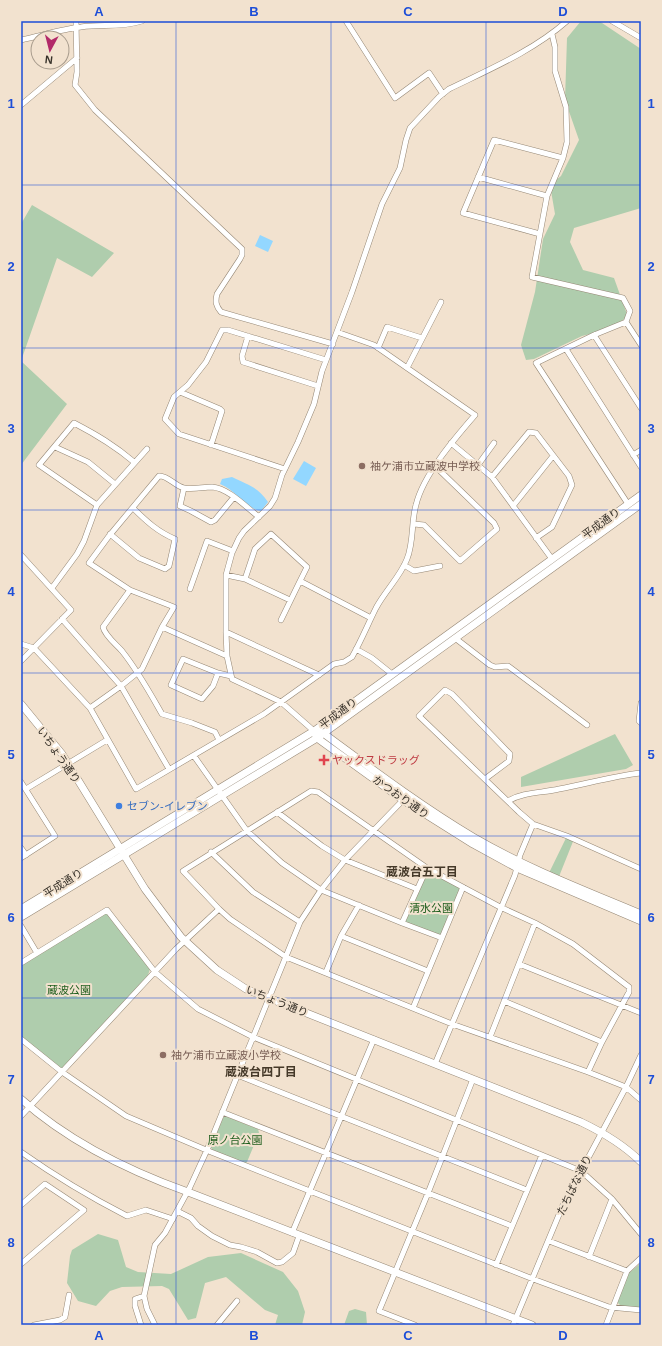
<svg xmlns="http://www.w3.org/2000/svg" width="662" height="1346" font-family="Helvetica,'Noto Sans JP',sans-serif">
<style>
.green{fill:#afcdad}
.water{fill:#93d7ff}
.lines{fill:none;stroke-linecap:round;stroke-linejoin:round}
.street-casing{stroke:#958775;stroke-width:6}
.secondary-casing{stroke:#958775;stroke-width:8}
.street{stroke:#fff;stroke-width:5}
.secondary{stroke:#fff;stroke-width:7}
.grid{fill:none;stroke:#1d4ed8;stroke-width:1;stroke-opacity:0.55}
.education-dot{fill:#8d6e63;stroke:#f2e2cf;stroke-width:1.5}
.health-dot{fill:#e0444e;stroke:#f2e2cf;stroke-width:1.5}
.shop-dot{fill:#3f7fe0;stroke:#f2e2cf;stroke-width:1.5}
.labels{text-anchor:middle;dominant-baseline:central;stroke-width:4;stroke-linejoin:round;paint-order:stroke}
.education-label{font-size:11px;fill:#785e54;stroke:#f2e2cf;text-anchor:start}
.street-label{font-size:11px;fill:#38322a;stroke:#f2e2cf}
.health-label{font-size:11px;fill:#be3a42;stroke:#f2e2cf;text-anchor:start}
.shop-label{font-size:11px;fill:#366cbe;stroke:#f2e2cf;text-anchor:start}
.park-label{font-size:11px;fill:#1e5e1d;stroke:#f2e2cf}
.neighbourhood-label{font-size:12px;font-weight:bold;fill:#453929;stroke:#f2e2cf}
.neatline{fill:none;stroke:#1d4ed8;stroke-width:1.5}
.grid-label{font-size:13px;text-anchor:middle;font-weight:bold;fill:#1d4ed8}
</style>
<rect width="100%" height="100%" fill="#f2e2cf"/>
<path class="green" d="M581 21H599L641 49V208L574 228 570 242 583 270 614 278 628 317 606 330 582 336 534 359 526 360 521 345 535 292 543 239 555 214 550 185 561 176 579 140 565 100 567 38Z
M32 205 114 253 92 277 57 258 21 361V224Z
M21 361 67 404 21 465Z
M615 734 633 765 626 769 521 787V777Z
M567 836 574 839 558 879 548 875Z
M427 868 463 887 442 938 402 923Z
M107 910 150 969 148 975 62 1072 21 1039V963Z
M225 1116 258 1129 259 1133 247 1162 245 1164 213 1152 211 1147 223 1118Z
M98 1234 118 1240 126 1267 138 1272 171 1274 208 1257 241 1253 283 1272 298 1291 305 1312 302 1325H275L278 1315 265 1310 226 1277 205 1283 196 1318 188 1320 169 1289 162 1286 122 1287 110 1291 96 1306 78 1301 67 1283 70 1256 72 1250Z
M641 1263V1308L622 1307 617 1302 629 1273Z
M355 1309 366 1312 367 1325H344L349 1311Z"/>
<path class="water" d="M260 235 273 241 268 252 255 246Z
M304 461 316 468 306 486 293 479Z
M232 477C248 485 258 487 268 502L261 511C246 509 236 490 220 484L222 479Z"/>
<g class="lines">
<g class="street-casing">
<path id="street" d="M76 21 77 72 75 85 95 110 242 249V255L240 259 217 294C215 302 216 306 221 312L333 344
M346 21 395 98 429 73 443 94
M612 21 641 38
M552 34 555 47V71L566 107 567 142 563 158 547 196 532 277 623 298 630 311 626 322
M21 40C40 36 62 29 81 27 104 24 119 28 142 21
M21 105 77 58
M478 177 547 196
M540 234 463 213 494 140 563 158
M594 335 641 408
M248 336 242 356 243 362 318 386
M378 348 387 327 422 338
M566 349 641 467
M407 368 441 302
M180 392 220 409 222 411 211 445
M451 443 492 477 552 559
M55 447 88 462 115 484
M633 455 641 450
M478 465 494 443
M285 469 179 434 165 419 174 397 188 385 206 362 222 330H228L326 360
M492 477 529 432 536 433 569 476 572 485 552 527 536 538
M184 488 180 506 191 511 211 522 215 520 234 497
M628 504 536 363 594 335 626 322 641 345
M97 505 39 465 74 423C97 435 114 445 134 462
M513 506 553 456
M414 524 424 525 460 561 497 529 494 523 435 466
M110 534 139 558 165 569 169 566 175 539C158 532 146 521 133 508
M21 555 71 610 21 661
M404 565 414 571 440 566
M226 575 245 579 255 549 271 534 307 567 300 581 371 618
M245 579 290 600
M52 588 77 554 84 541 97 505 147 449
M190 589 207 541 233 551
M130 590 103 627C105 636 116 644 122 651 138 671 150 693 162 714L192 723 215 732 219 740
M62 619 121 686 169 769
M281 620 300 581
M162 627 227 656
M226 632 319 675
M455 638 490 665 495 667 508 666 587 725
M21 644 34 648 90 708 136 789 264 714 334 664 344 662 352 657C361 641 368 624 376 608 385 591 400 577 407 559 414 542 411 522 416 505 423 475 455 438 475 415L374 345 337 332
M356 649 372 658 392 674
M218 673 213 686 202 699 171 685 183 659 218 673 231 676
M641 703 639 721 641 723
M90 708 121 686 142 669 162 627 174 607 130 590 89 563 109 536 159 476C167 475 175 486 184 488 193 490 203 487 212 487 228 488 246 507 259 517
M314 731 281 702 232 679 227 656 226 632V575L232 553 239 538 244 531 270 506 275 498 282 475 298 442 314 404 322 371 352 292 382 204 400 168 406 140 410 128 439 97 449 89C490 69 533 51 567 21
M194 756 247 831 282 863 321 890 402 923 442 938
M485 779 509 761 510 754 452 694 445 690 419 716 519 812 533 824 567 836 641 869
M21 782 55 836 21 858
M26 789 107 740
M508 801C523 792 542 793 559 789 586 784 613 776 641 773
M277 812 322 846 345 860 417 889
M21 848 26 855
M211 852 253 892 300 922
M402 923 427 868
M21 926 37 953
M341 936 428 971
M21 963 107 910 155 972 198 1009 253 1037 581 1171 612 1199 641 1234
M519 964 641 1013
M326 972 341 936 359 905
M504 1001 602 1042
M413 1008 463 887
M490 1037 535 923
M21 1039 62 1072 126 1116 211 1152 533 1279 609 1307 641 1310
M435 1064 515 875 520 855 533 824
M588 1072 602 1042 629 992V987L573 944 535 923 500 907 427 868 318 792 311 791 183 871 219 909 230 919 286 957 452 1024 588 1072 626 1087 641 1100
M237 1075 527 1190
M222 1112 512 1226
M21 1116 176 949 219 909
M21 1152C55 1176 90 1197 127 1216L146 1210 173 1219
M21 1205 45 1184 84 1210 21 1264
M177 1211 191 1218 198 1226 212 1236 230 1245 241 1247 257 1252 277 1263 282 1262 293 1253 299 1236
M292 1233 374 1039
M549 1241 627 1271
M589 1257 612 1199
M496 1265 542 1155
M34 1325 60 1320 65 1317 69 1295
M141 1325 135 1306V1299L144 1296
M155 1325 147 1309 144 1296 155 1245 165 1233 190 1187 207 1150 300 922 321 890 345 860 405 798
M217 1325 237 1301
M415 1325 379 1311 428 1193 473 1079
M513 1325 563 1205 626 1087 641 1055
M606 1325 627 1271 641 1258"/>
</g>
<g class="secondary-casing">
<path id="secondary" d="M21 704 62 754 145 889 181 937 217 970 246 989 581 1122C602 1132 624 1145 641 1162
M320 732 323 733C372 769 421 806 473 837 526 868 584 890 641 914
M315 734 317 738 403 800 473 844 517 868 641 921
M21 909 314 731 641 495
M21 917 317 738 641 504
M21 1099C68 1141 129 1171 188 1192L532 1325"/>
</g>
<use href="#street" class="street"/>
<use href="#secondary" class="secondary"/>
</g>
<path class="grid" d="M176 21V1325M331 21V1325M486 21V1325M21 185H641M21 348H641M21 510H641M21 673H641M21 836H641M21 998H641M21 1161H641"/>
<g class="education-dot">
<circle cx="362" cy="466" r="4"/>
<circle cx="163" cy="1055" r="4"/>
</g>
<path class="health-dot" d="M322 754h4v4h4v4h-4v4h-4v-4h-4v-4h4z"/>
<circle class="shop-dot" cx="119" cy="806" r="4"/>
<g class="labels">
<g class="education-label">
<text x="370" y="466">袖ケ浦市立蔵波中学校</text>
<text x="171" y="1055">袖ケ浦市立蔵波小学校</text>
</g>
<g class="street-label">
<text transform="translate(601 523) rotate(-36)">平成通り</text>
<text transform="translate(338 713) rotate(-36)">平成通り</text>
<text transform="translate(59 755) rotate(55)">いちょう通り</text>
<text transform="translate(401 797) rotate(35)">かつおり通り</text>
<text transform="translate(63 883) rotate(-32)">平成通り</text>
<text transform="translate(277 1001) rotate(22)">いちょう通り</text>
<text transform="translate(574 1185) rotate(-64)">たちばな通り</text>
</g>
<g class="health-label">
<text x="332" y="760">ヤックスドラッグ</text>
</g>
<g class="shop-label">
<text x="127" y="806">セブン-イレブン</text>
</g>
<g class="park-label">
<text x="431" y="908">清水公園</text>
<text x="69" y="990">蔵波公園</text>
<text x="235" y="1140">原ノ台公園</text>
</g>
<g class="neighbourhood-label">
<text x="422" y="872">蔵波台五丁目</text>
<text x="261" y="1072">蔵波台四丁目</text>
</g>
</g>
<rect width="662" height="1346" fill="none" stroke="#f2e2cf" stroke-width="44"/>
<g transform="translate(50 50) rotate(187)"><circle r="19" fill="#f2e2cf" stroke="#a89c8d"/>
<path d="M0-3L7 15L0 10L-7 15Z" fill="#b22969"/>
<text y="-6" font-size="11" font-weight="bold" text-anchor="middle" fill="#38322a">N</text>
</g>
<rect x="22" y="22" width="618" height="1302" class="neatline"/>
<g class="grid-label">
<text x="99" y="16">A</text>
<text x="254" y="16">B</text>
<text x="408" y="16">C</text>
<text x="563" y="16">D</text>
<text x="11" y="108">1</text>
<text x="651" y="108">1</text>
<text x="11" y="271">2</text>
<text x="651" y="271">2</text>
<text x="11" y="433">3</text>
<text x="651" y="433">3</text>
<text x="11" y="596">4</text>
<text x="651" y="596">4</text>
<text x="11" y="759">5</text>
<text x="651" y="759">5</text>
<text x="11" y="922">6</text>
<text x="651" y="922">6</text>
<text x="11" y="1084">7</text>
<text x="651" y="1084">7</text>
<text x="11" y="1247">8</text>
<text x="651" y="1247">8</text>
<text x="99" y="1340">A</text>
<text x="254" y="1340">B</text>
<text x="408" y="1340">C</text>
<text x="563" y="1340">D</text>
</g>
</svg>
